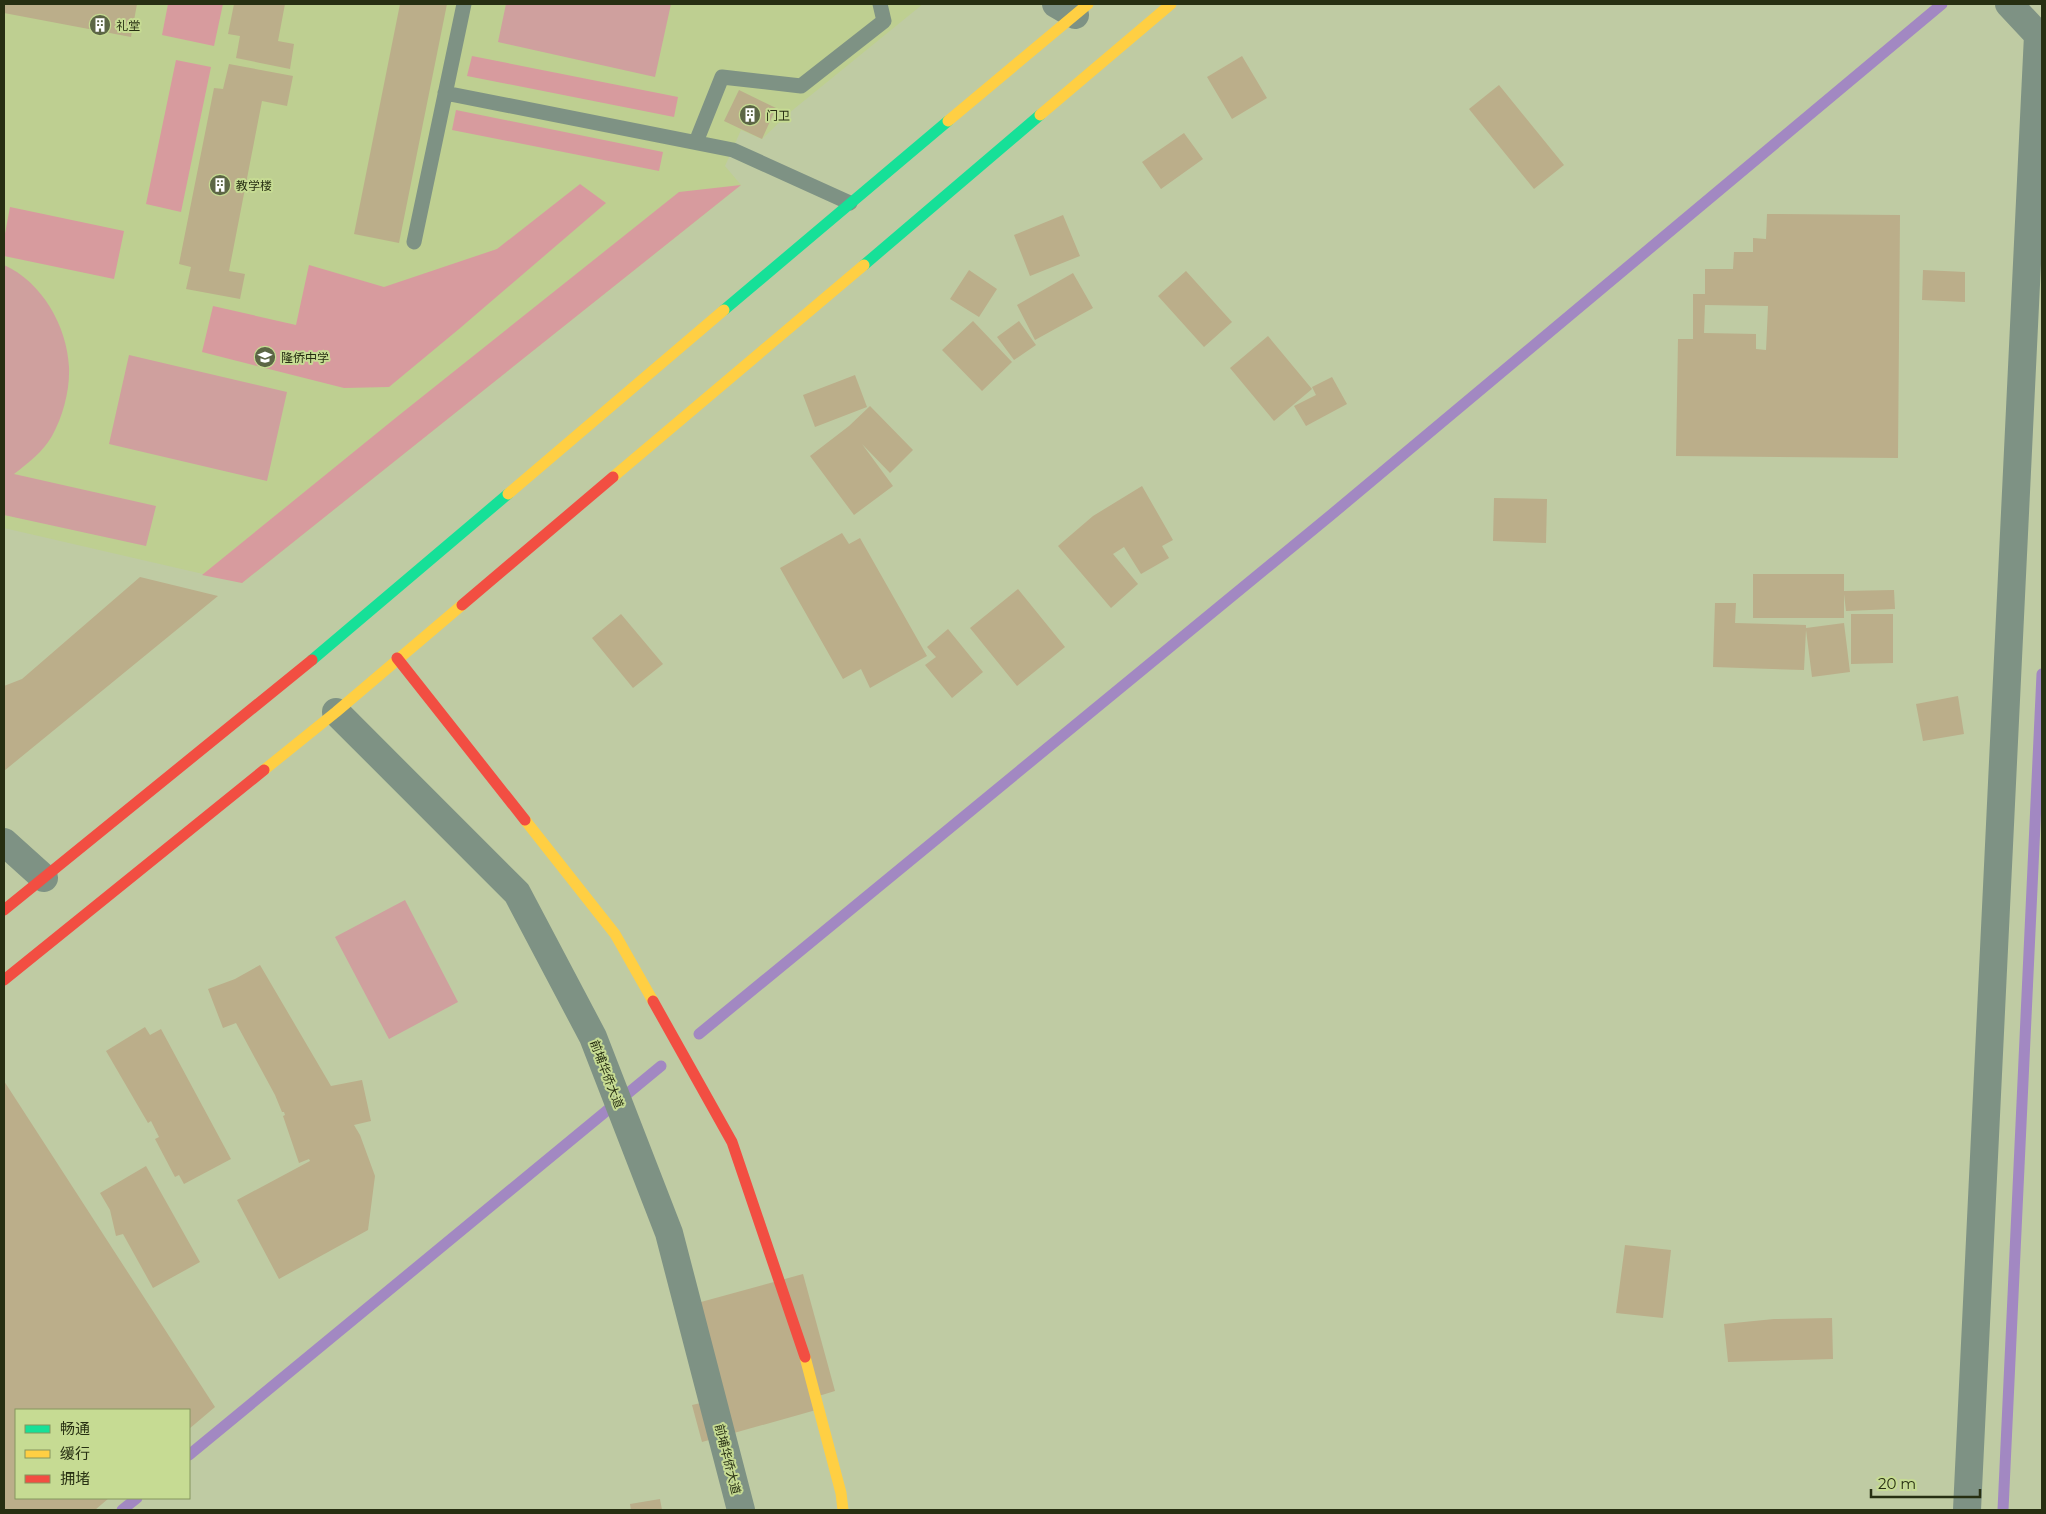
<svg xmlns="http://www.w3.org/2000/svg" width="2046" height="1514" font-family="Montserrat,'Noto Sans SC',sans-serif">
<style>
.built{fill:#becf91}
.green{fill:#cfa09e}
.forest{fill:#d79b9e}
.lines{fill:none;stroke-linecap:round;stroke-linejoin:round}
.stream{stroke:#a288c2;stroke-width:11}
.building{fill:#bbae8a;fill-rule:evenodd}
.lane{stroke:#7e9284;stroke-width:15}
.street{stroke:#7e9284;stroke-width:28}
.fast{stroke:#16e098;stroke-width:11}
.slow{stroke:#ffcf43;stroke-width:11}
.jam{stroke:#f24e42;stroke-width:11}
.labels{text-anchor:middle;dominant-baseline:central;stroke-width:4;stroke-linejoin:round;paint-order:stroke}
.poi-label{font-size:12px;fill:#272f12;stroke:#c6db93;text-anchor:start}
.street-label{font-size:12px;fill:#272f12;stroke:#c6db93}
</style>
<rect width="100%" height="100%" fill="#bfcba3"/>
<path class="built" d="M4 4H923L789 113 762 139 741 130 725 166 741 185 242 583 4 528Z"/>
<path class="green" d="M506 4H671L655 77 498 42Z
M4 265C42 282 67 326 69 367 70 390 63 416 52 436 43 452 27 464 14 474L156 506 146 546 4 515Z
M129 355 287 392 267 481 109 444Z
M405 900 458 1002 389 1039 335 937Z"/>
<path class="forest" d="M168 4H223L214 46 162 35Z
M472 56 678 97 674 117 467 76Z
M176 60 211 67 181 212 146 204Z
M456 110 663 152 659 171 452 130Z
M580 184 606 203 459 329 389 387 344 388 202 352 213 306 296 325 309 265 384 287 497 249Z
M741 185 242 583 202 575 398 416 679 192Z
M10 207 124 231 114 279 4 256V239Z"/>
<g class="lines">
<path class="stream" d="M699 1034 1331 515 1942 4
M189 1455 661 1066
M122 1510 137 1498
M2003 1510 2042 674"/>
</g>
<path class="building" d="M4 4H137L131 37 4 13Z
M234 4H285L278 41 294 44 290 69 236 58 240 36 228 34Z
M400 4H447L399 243 354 234Z
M1242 56 1267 98 1232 119 1207 77Z
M229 64 293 76 287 106 262 101 229 271 245 274 240 299 186 289 191 267 179 264 214 88 223 89Z
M1499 85 1564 165 1534 189 1469 109Z
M739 90 776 108 762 139 724 121Z
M1184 133 1203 159 1161 189 1142 162Z
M1767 214 1900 215 1898 458 1676 456 1678 339H1693V294H1705V269H1733L1734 252H1753V238L1766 239ZM1705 305 1768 306 1766 350 1756 349V334L1704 333Z
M1063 215 1080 256 1030 276 1014 235Z
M969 270 997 289 979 317 950 299Z
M1923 270 1965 272V302L1922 300Z
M1186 271 1232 322 1204 347 1158 296Z
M1073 273 1093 308 1035 340 1017 305Z
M973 321 1012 362 982 391 942 350Z
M1019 321 1036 345 1014 360 997 337Z
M1268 336 1312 389 1274 421 1230 368Z
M855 375 867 407 815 427 803 395Z
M1332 377 1347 404 1306 426 1294 406 1316 395 1312 387Z
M870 406 913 450 890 473 862 444 893 486 854 515 810 456 849 426Z
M1142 486 1173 540 1162 546 1169 558 1141 574 1124 547 1113 554 1138 584 1111 608 1058 546 1093 516Z
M1494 498 1547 499 1546 543 1493 541Z
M842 533 849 544 860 538 927 656 870 688 861 669 843 679 780 568Z
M1753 574H1844V591L1894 590 1895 609 1846 611 1844 594V618H1753Z
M140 577 218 596 4 771V686L22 679Z
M1018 589 1065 647 1017 686 970 628Z
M1715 603H1736L1735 623 1806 625V628L1844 623 1850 672 1812 677 1806 630 1804 670 1713 667Z
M621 614 663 664 633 688 592 638Z
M1851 614H1893V663L1851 664Z
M948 629 983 672 952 698 925 665 936 657 927 647Z
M1958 696 1964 734 1923 741 1916 704Z
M260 965 331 1086 362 1080 371 1121 354 1125 360 1135 375 1176 368 1230 279 1279 237 1200 310 1161 309 1159 299 1163 283 1116 285 1115 284 1112H282L275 1095 236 1023 223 1028 208 989 235 979Z
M145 1027 150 1035 161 1029 231 1159 184 1184 179 1175 175 1177 155 1139 159 1137 151 1121 148 1123 106 1051Z
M4 1081 215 1407 189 1429V1410H16V1498H109L95 1510H4Z
M146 1166 200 1262 153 1288 123 1234 116 1236 110 1210 100 1193Z
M1625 1245 1671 1250 1663 1318 1616 1313Z
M803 1274 835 1391 812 1398 816 1410 702 1442 692 1405 705 1402 679 1308Z
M1832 1318 1833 1359 1728 1362 1724 1324 1774 1319Z
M660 1499 662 1510H631L630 1504Z"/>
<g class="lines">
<path class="lane" d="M445 93 733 150 850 203
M696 142 722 77 801 86 884 21 880 4
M414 242 464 4"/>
<path class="street" d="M1056 4 1075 15
M336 712 517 893 593 1037 669 1233 741 1510
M4 842 44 878
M1967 1510 2038 35 2009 4"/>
<path class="fast" d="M864 265 1040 115
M724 310 948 121
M312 660 508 494"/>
<path class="slow" d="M1040 115 1171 4
M948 121 1088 4
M613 477 864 265
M508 494 724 310
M264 770 336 712 462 605
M525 820 615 934 653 1001
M805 1357 841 1493 843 1510"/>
<path class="jam" d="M462 605 613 477
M397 658 525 820
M4 910 312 660
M4 980 264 770
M653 1001 732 1142 805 1357"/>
</g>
<defs>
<g id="building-disc" transform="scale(1.125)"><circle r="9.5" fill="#5c6645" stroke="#c6db93"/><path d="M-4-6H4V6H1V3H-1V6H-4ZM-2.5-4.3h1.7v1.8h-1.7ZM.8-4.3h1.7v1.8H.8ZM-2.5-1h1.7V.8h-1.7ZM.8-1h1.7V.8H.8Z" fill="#fff"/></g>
<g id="school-disc" transform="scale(1.125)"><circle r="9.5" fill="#5c6645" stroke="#c6db93"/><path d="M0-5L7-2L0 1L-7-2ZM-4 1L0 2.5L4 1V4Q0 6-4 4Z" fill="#fff"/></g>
</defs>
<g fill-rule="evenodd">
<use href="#building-disc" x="100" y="25"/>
<use href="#building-disc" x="750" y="115"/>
<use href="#building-disc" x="220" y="185"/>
<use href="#school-disc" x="265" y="357"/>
</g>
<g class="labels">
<g class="poi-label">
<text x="116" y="25">礼堂</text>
<text x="766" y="115">门卫</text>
<text x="236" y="185">教学楼</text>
<text x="281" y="357">隆侨中学</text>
</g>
<g class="street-label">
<text transform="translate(607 1074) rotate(69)">前埔华侨大道</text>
<text transform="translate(728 1459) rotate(76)">前埔华侨大道</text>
</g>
</g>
<rect width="2046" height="1514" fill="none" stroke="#272f12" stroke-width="10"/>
<rect x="15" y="1409" width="175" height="90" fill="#c6db93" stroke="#86965f"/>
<rect x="25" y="1425" width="25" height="8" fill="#16e098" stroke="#86965f"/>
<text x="60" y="1434" font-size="15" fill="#272f12">畅通</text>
<rect x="25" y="1450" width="25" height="8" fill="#ffcf43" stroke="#86965f"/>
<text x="60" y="1459" font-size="15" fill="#272f12">缓行</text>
<rect x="25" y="1475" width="25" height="8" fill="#f24e42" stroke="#86965f"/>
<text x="60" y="1484" font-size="15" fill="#272f12">拥堵</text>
<path d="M1871 1489v8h109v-8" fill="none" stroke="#272f12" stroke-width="2.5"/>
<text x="1878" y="1489" font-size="15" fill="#272f12" stroke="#c6db93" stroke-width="4" paint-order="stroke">20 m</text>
</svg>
